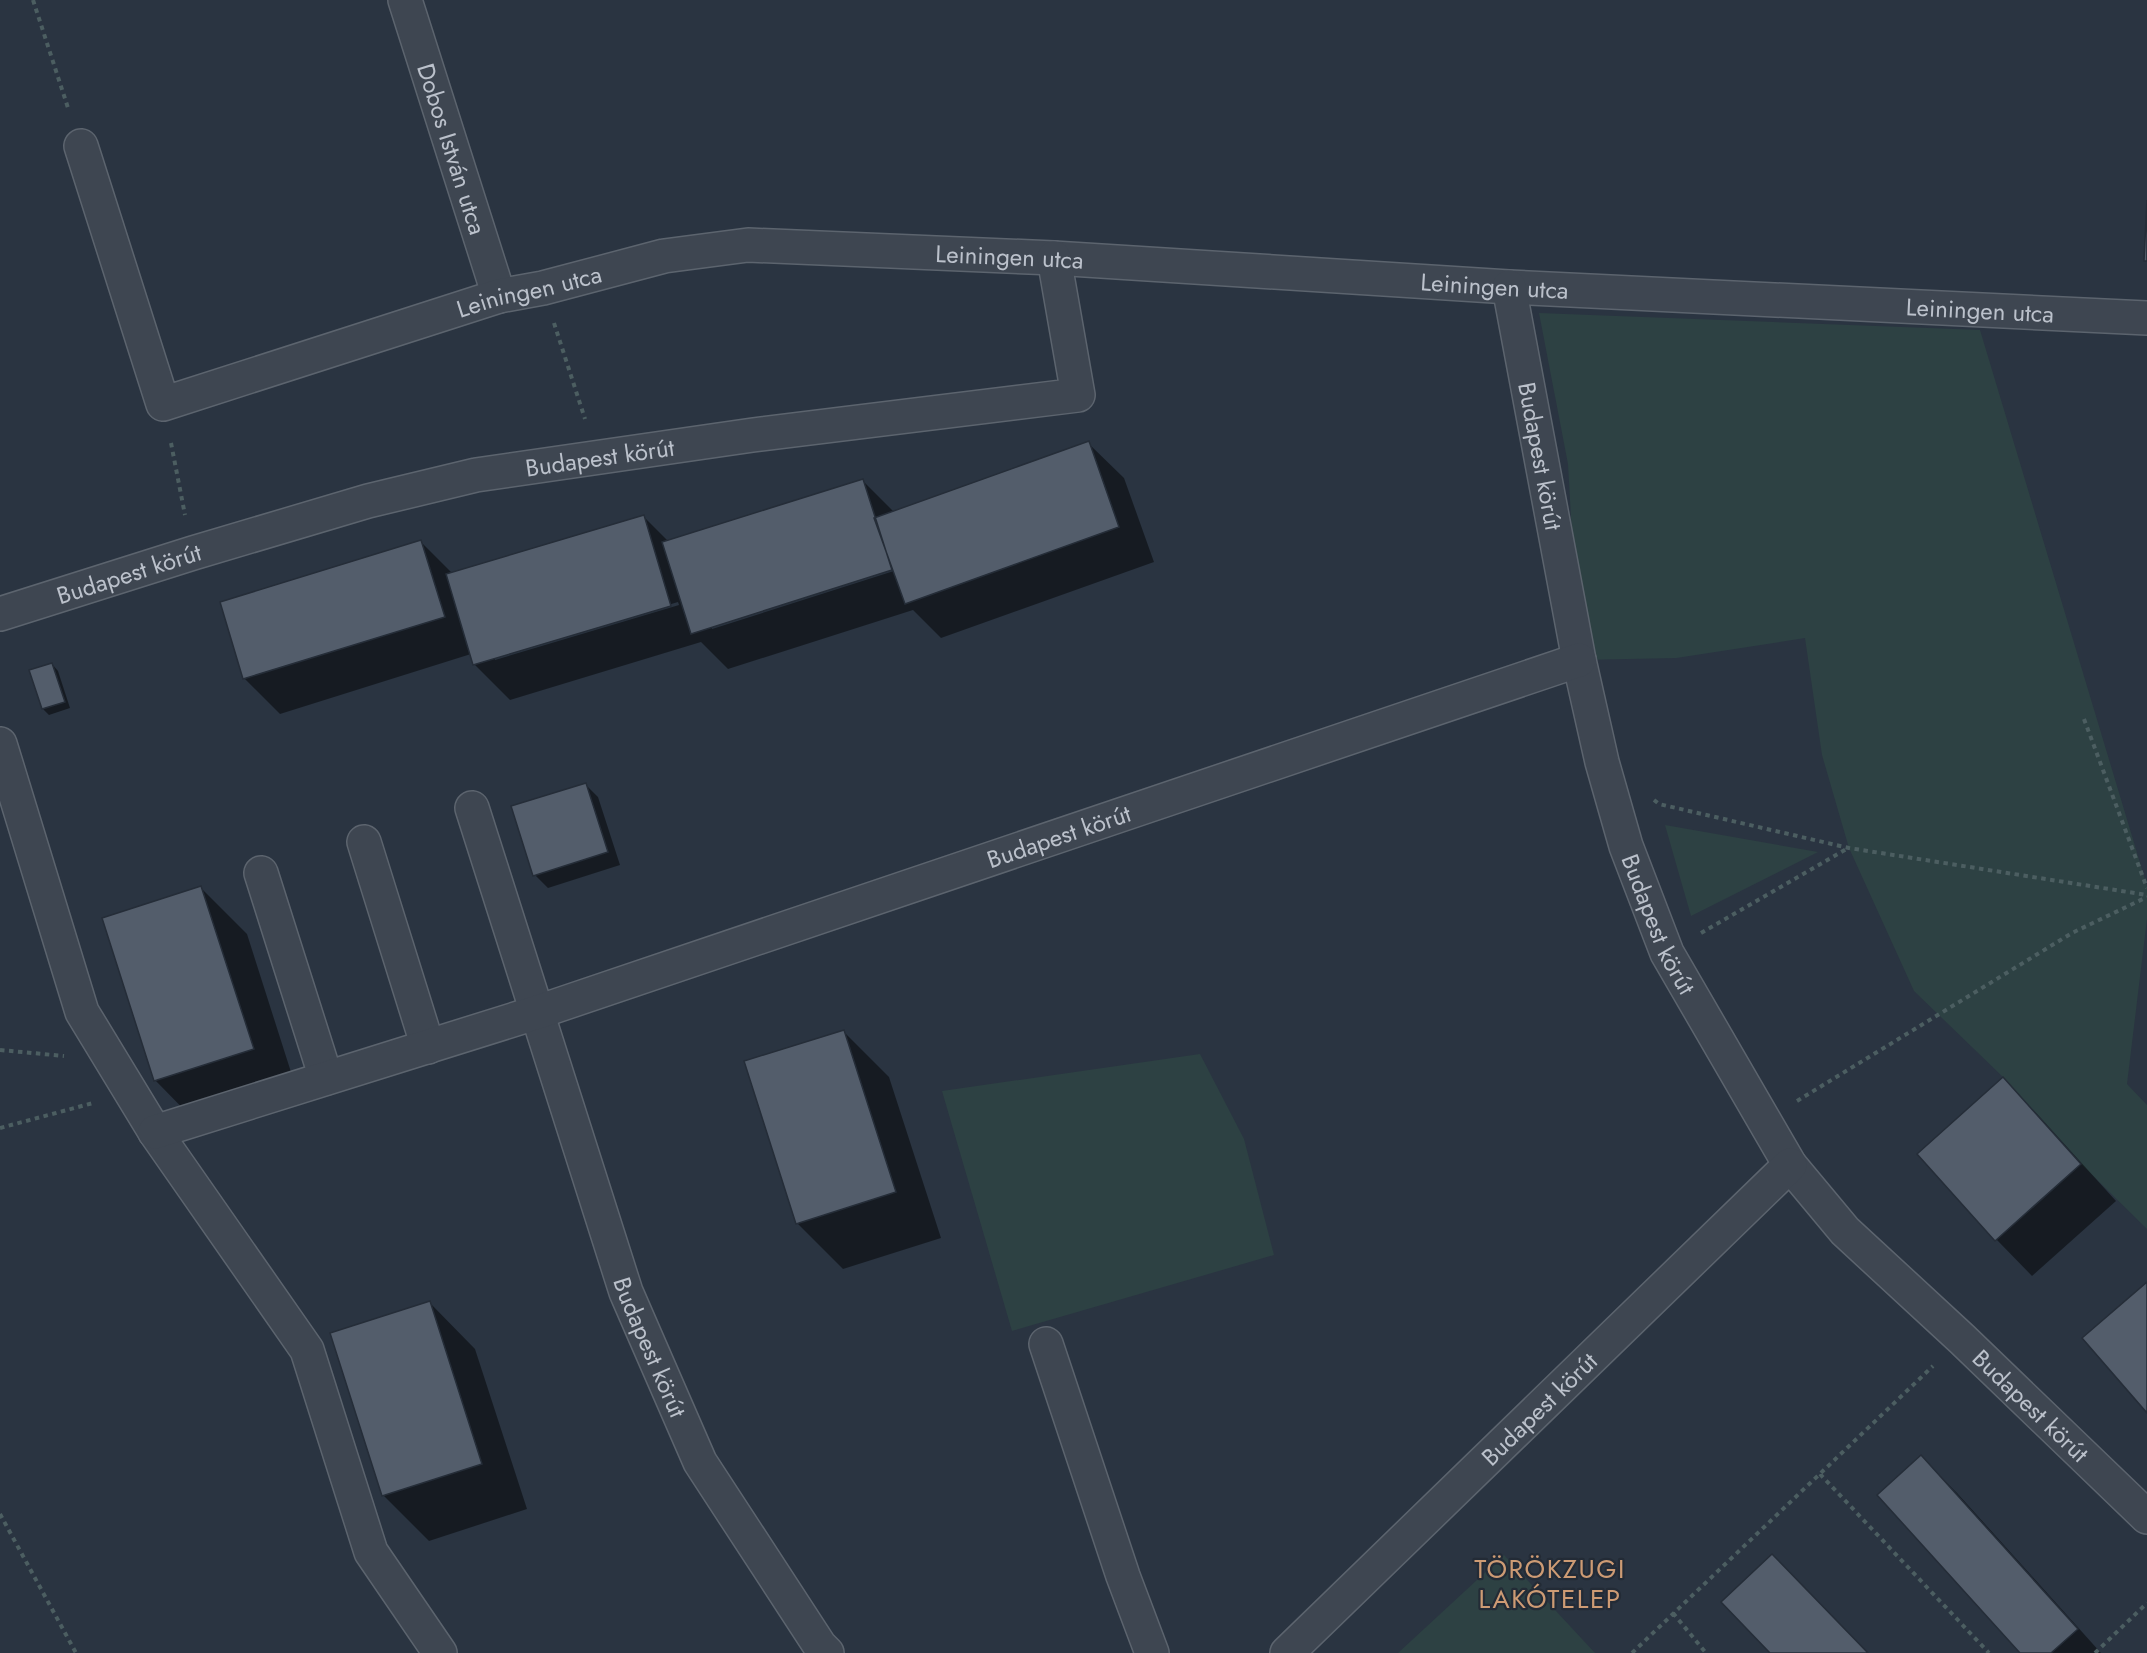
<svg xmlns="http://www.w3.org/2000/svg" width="2147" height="1653" font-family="Jost,sans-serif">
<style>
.green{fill:#2d4143}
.shadow{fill:#0007;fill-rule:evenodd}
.building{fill:#535d6b;stroke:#252d38;stroke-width:1.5}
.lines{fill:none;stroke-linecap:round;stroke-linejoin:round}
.minor-casing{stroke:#5c646e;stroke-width:36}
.path{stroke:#4c5e61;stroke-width:4;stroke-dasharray:4.5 4.5;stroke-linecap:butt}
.minor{stroke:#3e4651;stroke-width:33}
.labels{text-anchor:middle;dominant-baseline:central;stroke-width:4.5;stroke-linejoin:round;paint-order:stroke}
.street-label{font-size:24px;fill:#bbc1cb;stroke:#232b36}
.neighbourhood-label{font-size:26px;letter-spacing:1.5px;fill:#cd9b74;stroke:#232b36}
</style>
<rect width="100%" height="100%" fill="#2a3441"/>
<path class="green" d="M1539 313 1980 330 2147 886V919L2127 1084 2147 1105V1229L2081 1164 2003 1077 1914 991 1849 848 1822 755 1805 638 1676 658 1579 660 1568 464Z
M1665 825 1818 852 1691 916Z
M1200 1054 1244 1139 1274 1255 1012 1331 942 1091Z
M1504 1555 1595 1653H1398Z"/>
<path class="shadow" d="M1088 443 1124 478 1154 562 941 638 913 610 728 669 701 642 510 700 474 664 471 654 280 714 244 678 421 542 452 573 643 516 668 541 863 481 894 512ZM899 566 900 569 712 629V626ZM678 602 679 605 495 660V657Z
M52 664 58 671 70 708 49 715 43 709Z
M585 784 598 797 620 865 548 888 535 875Z
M201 888 247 934 298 1094 200 1126 155 1080Z
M843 1031 889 1077 941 1238 843 1269 797 1223Z
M2003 1079 2038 1115 2116 1201 2032 1276 1997 1240 1919 1154Z
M430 1303 475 1349 527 1509 429 1541 383 1495Z
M1921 1457 1957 1493 2101 1653H2022Z"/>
<path class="building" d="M2147 200V261H2144Z
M1089 441 1119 527 905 604 874 518Z
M863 479 892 570 691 634 662 542Z
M644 515 671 606 473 665 446 574Z
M421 540 445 617 243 679 220 602Z
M52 663 65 702 42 709 29 670Z
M586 783 608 852 533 876 511 806Z
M201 886 254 1049 154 1081 102 918Z
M844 1030 896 1192 796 1224 744 1061Z
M2003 1077 2081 1164 1995 1241 1917 1154Z
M2147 1282V1413L2082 1338Z
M430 1301 482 1464 382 1496 330 1333Z
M1921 1455 2078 1629 2051 1653H2020L1877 1495Z
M1772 1554 1868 1653H1770L1721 1602Z"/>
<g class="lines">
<g class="minor-casing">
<g id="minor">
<path id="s1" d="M405 0 499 296"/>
<path id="s2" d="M81 146 163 404 499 296 543 288 664 256 748 245 1054 258 1509 287 2147 318"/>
<path id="s3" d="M1509 287 1579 660 1602 762 1626 846 1667 953 1790 1165 1845 1231 1962 1339 2147 1517"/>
<path id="s4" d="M0 614 193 553 368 501 476 475 753 435 1078 395 1054 258"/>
<path d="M0 744 82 1012 155 1132 307 1350 371 1552 440 1653"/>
<path id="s5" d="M472 808 626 1292 700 1462 820 1646 827 1653"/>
<path d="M364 842 428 1047"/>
<path d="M261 873 326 1078"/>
<path id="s6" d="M155 1132 538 1012 1579 660"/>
<path d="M1046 1344 1123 1576 1152 1653"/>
<path id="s7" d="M1287 1653 1790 1165"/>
</g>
</g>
<path class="path" d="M33 0 69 111
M554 323 585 419
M171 443 185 515
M2084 719 2147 888
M1654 800 1659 804 1849 848 2147 895
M1701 933 1848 848
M0 1050 64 1056
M1797 1101 2072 933 2147 897
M0 1128 93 1103
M1820 1474 1989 1653
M0 1514 76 1653
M1673 1613 1706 1653
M1632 1653 1933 1366
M2095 1653 2147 1603"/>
<use href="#minor" class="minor"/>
</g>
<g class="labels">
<g class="street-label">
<text stroke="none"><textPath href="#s1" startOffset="156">Dobos István utca</textPath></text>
<text stroke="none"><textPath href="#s2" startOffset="1140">Leiningen utca</textPath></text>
<text stroke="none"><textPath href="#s2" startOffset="1626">Leiningen utca</textPath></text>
<text stroke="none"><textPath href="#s2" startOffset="654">Leiningen utca</textPath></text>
<text stroke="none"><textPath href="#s2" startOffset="2112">Leiningen utca</textPath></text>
<text stroke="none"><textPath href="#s3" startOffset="172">Budapest körút</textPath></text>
<text stroke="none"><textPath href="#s4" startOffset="621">Budapest körút</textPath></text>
<text stroke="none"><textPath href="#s4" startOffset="135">Budapest körút</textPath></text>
<text stroke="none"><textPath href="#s6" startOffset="951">Budapest körút</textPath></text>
<text stroke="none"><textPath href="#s3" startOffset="656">Budapest körút</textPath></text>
<text stroke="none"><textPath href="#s5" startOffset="568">Budapest körút</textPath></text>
<text stroke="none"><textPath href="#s3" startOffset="1272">Budapest körút</textPath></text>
<text stroke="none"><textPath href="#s7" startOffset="351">Budapest körút</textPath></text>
</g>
<g class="neighbourhood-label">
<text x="1550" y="1569">TÖRÖKZUGI<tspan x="1550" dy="30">LAKÓTELEP</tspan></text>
</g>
</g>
</svg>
